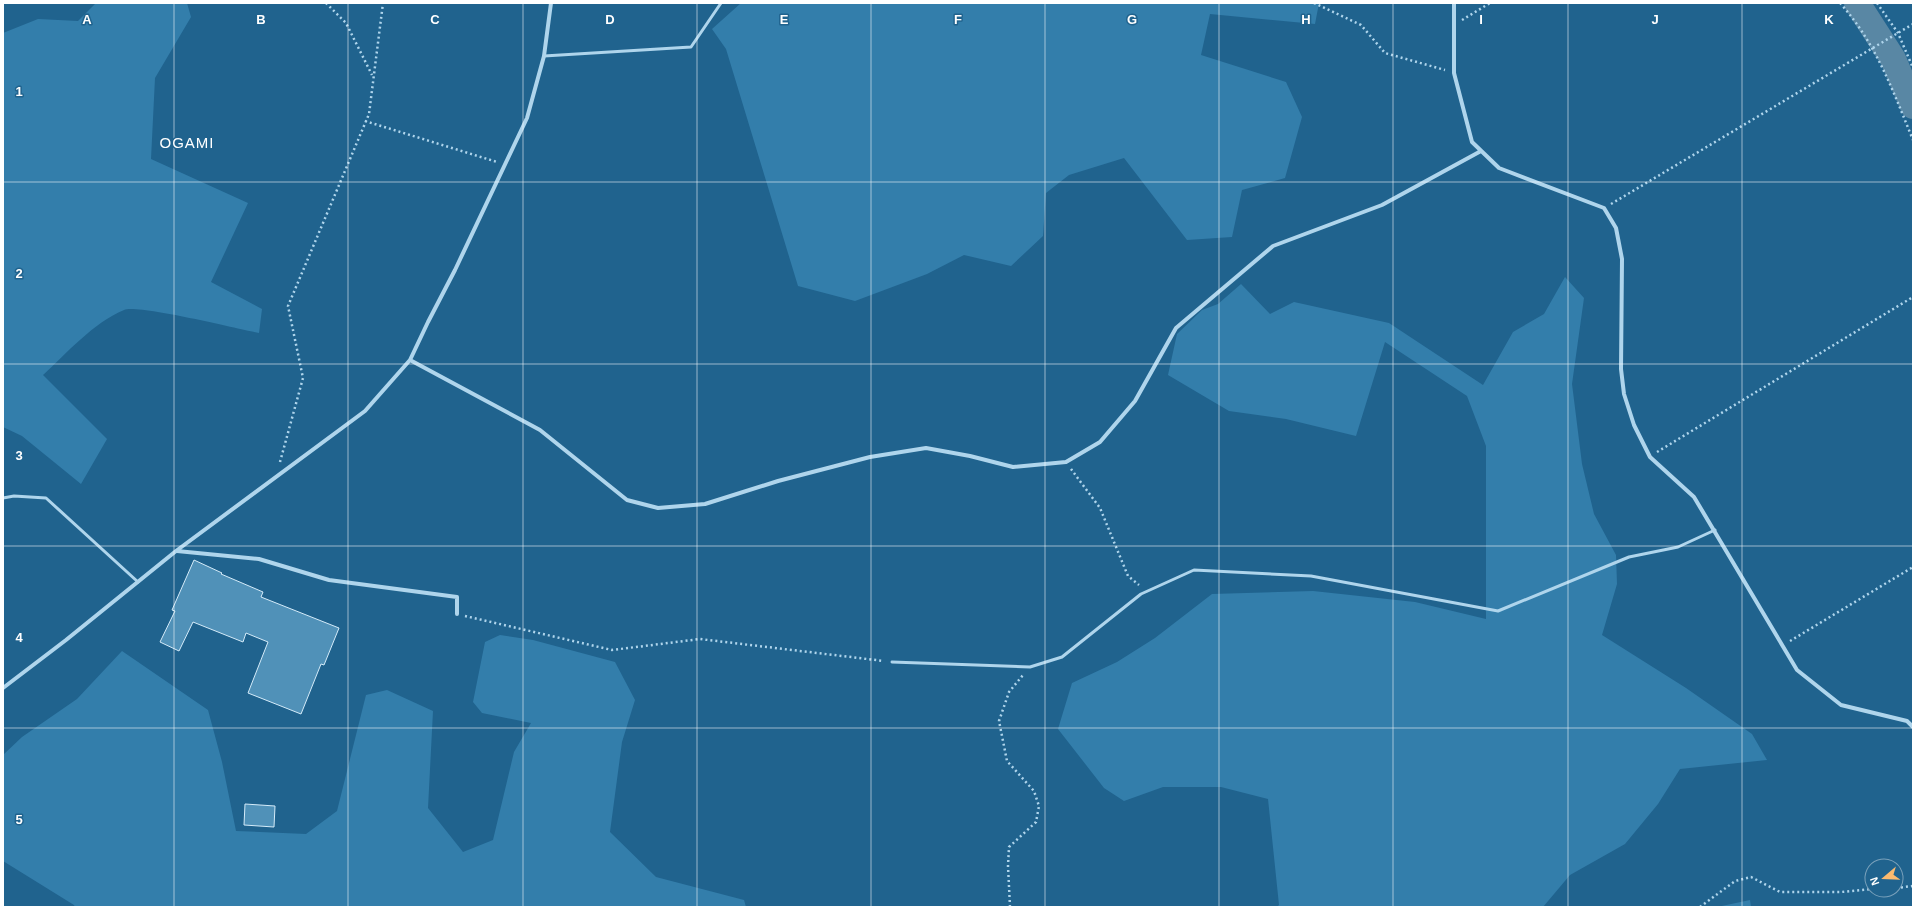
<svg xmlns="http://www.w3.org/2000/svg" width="1916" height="910" font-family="Helvetica,sans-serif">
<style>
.green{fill:#337eab}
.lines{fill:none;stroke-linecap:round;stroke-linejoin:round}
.river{stroke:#5987a4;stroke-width:26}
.building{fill:#5091b8;stroke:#d4ebf9}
.path{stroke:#afd5ec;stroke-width:2.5;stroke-dasharray:2 3;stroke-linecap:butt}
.lane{stroke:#afd5ec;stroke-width:3}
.street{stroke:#afd5ec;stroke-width:4}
.grid{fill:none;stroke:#fff;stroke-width:1;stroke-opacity:0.55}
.labels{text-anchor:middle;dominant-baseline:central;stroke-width:3;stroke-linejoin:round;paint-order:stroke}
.quarter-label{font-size:15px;letter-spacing:1px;fill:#fff;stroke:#20638e}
.grid-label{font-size:13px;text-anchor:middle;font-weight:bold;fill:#fff;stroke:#20638e;stroke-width:3;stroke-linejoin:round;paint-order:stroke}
</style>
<rect width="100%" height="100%" fill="#20638e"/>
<path class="green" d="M96 3H187L191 17 155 78 151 159 248 203 211 282 262 309 259 333C238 329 137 304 124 310 94 322 66 354 43 375L107 439 81 484 22 436 3 427V33L38 19 78 21Z
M741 3H1319L1315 24 1210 14 1201 55 1286 82 1302 117 1285 178 1242 190 1232 237 1187 240 1124 158 1069 175 1046 193 1043 236 1011 266 964 255 927 274 855 301 798 286 726 49 712 29Z
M1565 277 1584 298 1572 384 1582 464 1594 514 1616 555 1617 584 1602 635 1686 688 1752 734 1767 760 1680 769 1658 804 1625 844 1570 875 1543 907H1277L1279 905 1268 799 1221 787H1163L1124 801 1104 788 1058 729 1072 683 1117 662 1155 638 1212 594 1313 591 1415 602 1486 619V446L1467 396 1385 342 1356 436 1286 419 1229 411 1168 375 1177 334 1202 310 1218 304 1241 284 1270 314 1294 302 1389 323 1483 385 1513 332 1544 314Z
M500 635 533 640 615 662 635 700 622 742 610 832 656 877 744 900 746 907H75L74 905 3 861V755L22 737 77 699 122 651 208 710 222 762 236 831 306 834 337 811 366 695 387 690 433 711 428 808 463 852 493 840 514 752 531 723 482 713 473 702 485 642Z
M1750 900 1751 907H1717Z"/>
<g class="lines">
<path class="river" d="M1857 3 1893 59 1913 106"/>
</g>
<path class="building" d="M194 560 222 573 221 574 263 592 261 597 339 628 324 665 321 664 301 714 248 693 268 642 246 633 243 642 193 622 179 651 160 642 175 611 172 610Z
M245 804 275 806 274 827 244 825Z"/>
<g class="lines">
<path class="path" d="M326 3 346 23 372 75
M1314 3 1361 25 1385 53 1445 70
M1840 3C1876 43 1893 91 1913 140
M1877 3 1898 33 1913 68
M1462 20 1490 3
M365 121 497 162
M1611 204 1913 24
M1657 452 1913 297
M280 462 303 378 288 306 369 114 383 3
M1071 469 1100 508 1128 576 1139 585
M465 616 612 650 700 639 884 661
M1790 641 1913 567
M1896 888 1913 886
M1010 907 1008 866 1009 847 1036 822 1039 806 1034 791 1007 761 999 721 1009 692 1023 675
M1700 907 1735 881 1751 877 1780 892H1841L1872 889"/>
<path class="lane" d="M544 56 691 47 721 3
M3 498 14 496 46 498 138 582
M892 662 1030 667 1062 657 1141 594 1194 570 1311 576 1498 611 1629 557 1678 547 1715 530"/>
<path class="street" d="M1454 3V73L1472 142 1499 168 1604 208 1616 228 1622 259 1621 369 1624 394 1634 425 1650 457 1694 497 1797 670 1841 705 1907 721 1913 727
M410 360 540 430 627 500 658 508 705 504 778 481 870 457 926 448 970 456 1013 467 1066 462 1100 442 1135 401 1176 328 1273 246 1382 205 1481 151
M177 551 259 559 329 580 457 597V614
M3 688 66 640 176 551 365 411 410 360 428 322 455 270 527 118 544 56 551 3"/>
</g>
<path class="grid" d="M174 3V907M348 3V907M523 3V907M697 3V907M871 3V907M1045 3V907M1219 3V907M1393 3V907M1568 3V907M1742 3V907M3 182H1913M3 364H1913M3 546H1913M3 728H1913"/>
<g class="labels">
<g class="quarter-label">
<text x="187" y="142">OGAMI</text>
</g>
</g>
<g class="grid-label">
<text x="87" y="24">A</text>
<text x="261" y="24">B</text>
<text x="435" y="24">C</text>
<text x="610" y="24">D</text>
<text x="784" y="24">E</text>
<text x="958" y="24">F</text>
<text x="1132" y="24">G</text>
<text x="1306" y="24">H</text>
<text x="1481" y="24">I</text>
<text x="1655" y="24">J</text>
<text x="1829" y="24">K</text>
<text x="19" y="96">1</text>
<text x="19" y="278">2</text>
<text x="19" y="460">3</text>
<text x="19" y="642">4</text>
<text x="19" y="824">5</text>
</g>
<rect width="1916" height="910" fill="none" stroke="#ffffff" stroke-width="8"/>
<g transform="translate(1884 878) rotate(251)"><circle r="19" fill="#20638e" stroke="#79a1bb"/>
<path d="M0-3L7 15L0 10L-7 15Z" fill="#faba6f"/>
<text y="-6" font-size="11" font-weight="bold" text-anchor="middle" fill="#ffffff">N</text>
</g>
</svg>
